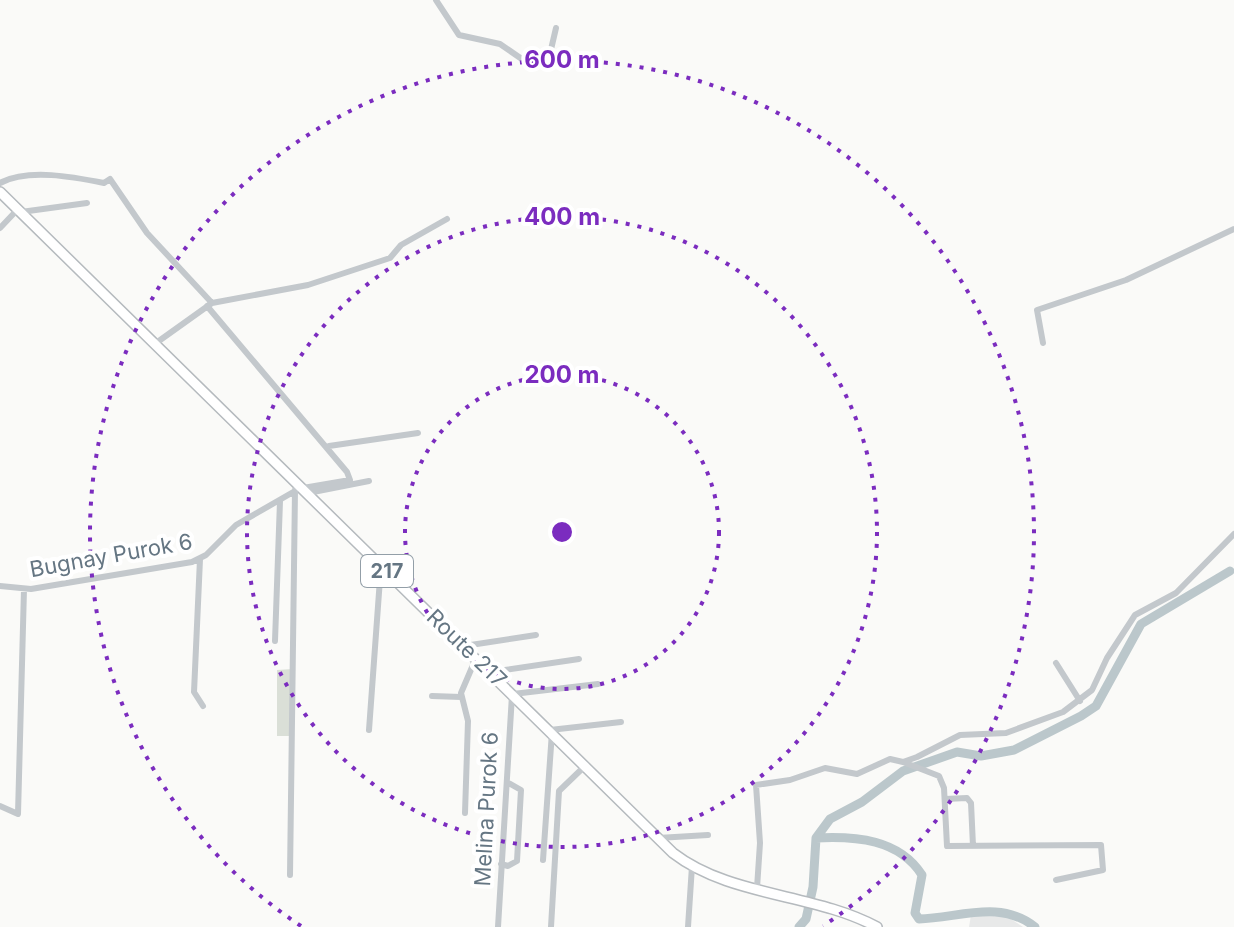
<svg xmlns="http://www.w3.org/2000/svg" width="1234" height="927" font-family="Inter,sans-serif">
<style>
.built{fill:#e8e9e9}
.green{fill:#dadfd7}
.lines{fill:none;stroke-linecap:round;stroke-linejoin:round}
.river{stroke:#bbc7cb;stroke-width:9}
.primary-casing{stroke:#b5babe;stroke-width:12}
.street{stroke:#c3c8cc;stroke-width:6}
.primary{stroke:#fff;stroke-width:9}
.ring{fill:none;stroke:#7b2cbf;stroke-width:4;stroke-dasharray:4 8}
.labels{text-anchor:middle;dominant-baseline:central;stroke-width:8;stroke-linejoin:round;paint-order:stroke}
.shield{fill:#fff;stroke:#939fa8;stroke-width:2}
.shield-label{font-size:20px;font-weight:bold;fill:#657683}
.street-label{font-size:22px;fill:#657683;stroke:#fff}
.centre{fill:#7b2cbf;stroke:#fff;stroke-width:4}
.ring-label{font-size:24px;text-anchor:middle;font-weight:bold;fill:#7b2cbf;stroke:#fff;stroke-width:8;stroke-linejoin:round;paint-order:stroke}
</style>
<rect width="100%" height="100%" fill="#fafaf8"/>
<path class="built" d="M971 915 1008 917 1023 927H969Z"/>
<path class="green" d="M293 669V736H277V670Z"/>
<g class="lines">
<path class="river" d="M816 838C856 836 899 839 922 875L915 913 919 919C959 918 1000 899 1035 927
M799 927 806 919 813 887 816 838 830 819 862 802 903 771 957 752 981 756 1014 750 1081 716 1096 706 1141 624 1230 571"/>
<g class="primary-casing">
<path id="primary" d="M0 192 673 853C730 897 814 893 877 927"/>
</g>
<path class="street" d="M436 0 459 35 500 44 532 66 549 58 556 28
M0 183C28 168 74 177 104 183L110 179 147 233 212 303
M21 212 87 203
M0 228 18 209
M207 306 347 472 350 480 303 488
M156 343 212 303 308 285 390 258 401 245 447 219
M1043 343 1037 310 1126 280 1234 229
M329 446 418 433
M308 493 369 481
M200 559 194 692 203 706
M0 586 31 589 192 562 206 555 236 525 295 491
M275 641 280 501
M464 646 536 635
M1056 663 1080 701
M491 672 579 659
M513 694 598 684
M432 696 461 697
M369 730 381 565
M550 730 621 722
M903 762 939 776 944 788 947 846 1101 845 1103 870 1056 880
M945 799 967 798 971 803 973 846
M0 806 18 814 24 589
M465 813 468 721 461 693 476 658
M658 838 708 835
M543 860 552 732
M501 864 508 866 517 861 521 790 507 782
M290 875 295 490
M757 888 760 843 756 785 790 780 825 768 857 774 890 759 903 762 917 757 960 735 1006 733 1063 712 1092 690 1107 658 1135 615 1176 593 1234 534
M498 927 512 695
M551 927 559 791 586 765
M688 927 692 866"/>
<use href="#primary" class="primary"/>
</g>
<g class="ring">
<circle cx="562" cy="532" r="157"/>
<circle cx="562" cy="532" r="315"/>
<path d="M301 926A472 472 0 1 1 823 926"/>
</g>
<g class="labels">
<rect class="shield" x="361" y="555" width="52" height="32" rx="6"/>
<g class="shield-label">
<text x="387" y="571">217</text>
</g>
<g class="street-label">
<text transform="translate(111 555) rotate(-10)">Bugnay Purok 6</text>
<text transform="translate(467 648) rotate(44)">Route 217</text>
<text transform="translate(486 809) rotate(-87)">Melina Purok 6</text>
</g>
</g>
<circle cx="562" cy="532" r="12" class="centre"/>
<g class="ring-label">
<text x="562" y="68">600 m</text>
<text x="562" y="225">400 m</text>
<text x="562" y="383">200 m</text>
</g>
</svg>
